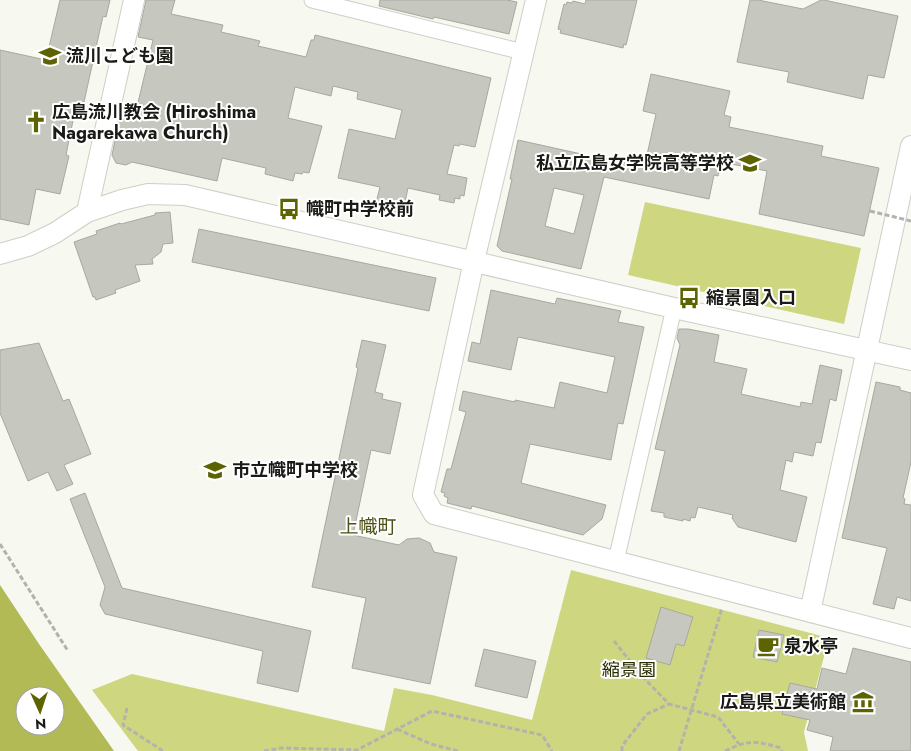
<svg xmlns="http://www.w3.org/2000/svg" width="911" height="751" font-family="Jost,'Noto Sans JP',sans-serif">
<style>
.green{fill:#ced780}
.water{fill:#b1ba54;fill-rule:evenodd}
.building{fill:#c6c8c0;stroke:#a7a8a0;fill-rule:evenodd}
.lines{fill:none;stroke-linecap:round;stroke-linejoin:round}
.minor-casing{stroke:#cdcfc7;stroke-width:17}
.tertiary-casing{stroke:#cdcfc7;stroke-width:22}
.path{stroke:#b2b3ad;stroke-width:3;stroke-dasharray:5 2.5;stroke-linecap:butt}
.minor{stroke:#fff;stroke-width:15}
.tertiary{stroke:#fff;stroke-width:20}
.path-bridge{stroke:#b2b3ad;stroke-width:3;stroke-dasharray:5 2.5;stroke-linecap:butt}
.labels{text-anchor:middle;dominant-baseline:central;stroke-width:4;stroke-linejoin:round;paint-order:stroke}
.poi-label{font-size:18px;font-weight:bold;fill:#1a1a17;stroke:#fff;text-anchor:start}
.park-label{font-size:18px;fill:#292c00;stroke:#fff}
.neighbourhood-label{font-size:19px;fill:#4d5116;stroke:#fff}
</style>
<rect width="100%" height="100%" fill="#f7f8f0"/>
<path class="green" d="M645 202 861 248 844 324 628 275Z
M571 570 829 638 804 732 808 751H138L92 690 132 674 384 731 394 688 432 695 532 720Z"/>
<path class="water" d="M0 585 39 644 114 751H0ZM25 696H55V726H25Z"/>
<path class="building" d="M60 0H110L106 17 103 16 84 102 77 101 66 155 69 156 60 194 36 189 29 225 0 219V50L46 60Z
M146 0H175L171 14 223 25 221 32 260 41 258 46 306 57 311 40H314L315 35 491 78 475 147 460 144 459 146 454 145 447 174 467 178 464 196 460 195V199L455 198 454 203 439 200 440 195 408 188 402 217 374 211 380 187 338 178 349 129 395 139 402 110 357 99 358 92 333 86 331 96 295 87 288 118 322 126 309 173 303 172 302 174 295 173 293 181 265 174 266 168 222 158 217 181 132 162 126 165 116 163 112 155 121 112 135 115 153 40 138 37Z
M380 0H507L517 2 509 34 434 17 433 19 379 6Z
M586 0H637L626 45 624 44 623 48 560 33 561 30 558 29 564 4 566 5 567 2 572 3 573 1 585 4Z
M750 0H758L803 9 821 0H824L898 16 884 78 868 75 863 99 787 82 789 72 737 62Z
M651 74 730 91 724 115 731 117 729 127 823 146 821 156 879 168 864 236 759 214 767 171 721 162 718 176 714 175 709 199 604 177 581 269 502 251 497 246 512 179H510L518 140 622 163 623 160 645 164 656 114 643 111ZM554 188 584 195 574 234 545 226Z
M170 212 173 243 163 244 161 252 152 259 153 264 135 265 140 281 115 290 116 293 96 300 95 297H93L74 242 97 234 96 231 120 223 121 224 155 215V213Z
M199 229 436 278 429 311 192 262Z
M491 290 555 304 557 298 621 311 618 322 644 327 623 424 618 423 611 460 530 444 521 483 606 505 602 519 583 535 472 506 471 509 447 503 448 498 444 496 445 493 441 492 447 469H451L466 412 459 410 463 391 515 402V400L554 408 560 382 607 393 615 357 518 337 511 370 468 361 472 342 480 344Z
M679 329H688L719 335 714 362 747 369 741 394 800 407 801 402 812 404 820 365 842 370 836 401 830 399 821 443 816 442 813 456 794 452 792 462 786 460 780 490 807 497 796 542 738 527 732 518 733 515 698 507 695 518 691 517 690 521 683 519V521L664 517V513L651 511 665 451 655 449 680 345 677 338Z
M362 340 386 345 375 392 383 394 382 399 401 403 390 454 371 450 353 535 399 545 407 539 419 538 430 543 434 552 457 557 430 684 352 668 366 598 312 587 358 368 356 367Z
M39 343 63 401 69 399 91 454 64 465 73 484 57 491 48 472 28 481 0 413V350Z
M876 382 900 387V390L911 393V462L903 498 905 499 904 504 911 505V601L897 597 894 609 873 604 887 548 842 538Z
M85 493 122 588 311 631 298 692 257 683 263 651 105 614 100 605 105 587 70 499Z
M661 607 693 617 684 646 676 644 670 665 646 658Z
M759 630 784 635 777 662 753 657Z
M853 648 911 662V751H830L833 737 807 730 810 720 782 714 790 683 817 689 822 668 846 674Z
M484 649 536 661 527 698 475 686Z"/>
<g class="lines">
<g class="minor-casing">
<path id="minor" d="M312 0 523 52
M616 561 674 308"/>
</g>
<g class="tertiary-casing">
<path id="tertiary" d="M536 0 474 261 423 495 434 514 911 638
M87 212 134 0
M0 254 28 246 55 233 87 212 122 200 148 194 185 195 674 308 911 360
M810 612 911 146"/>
</g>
<path class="path" d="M0 544 68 651
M614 641 641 675 669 704 718 717 739 744
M127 708 123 725 163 751
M397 729 431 744 458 751
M264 751 282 748 357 750 432 711 542 735 552 751
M622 751V746L647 714 669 704
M679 751 722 608
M725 751C750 739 756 741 781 748L782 751"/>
<use href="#minor" class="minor"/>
<use href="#tertiary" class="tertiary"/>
<path class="path-bridge" d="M870 211 911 221"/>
</g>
<defs>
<g id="school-bare" transform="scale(1.725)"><path d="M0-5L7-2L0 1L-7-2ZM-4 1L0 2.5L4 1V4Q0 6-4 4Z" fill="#5d6300" stroke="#fff" stroke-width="2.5" paint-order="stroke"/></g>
<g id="church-bare" transform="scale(1.725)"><path d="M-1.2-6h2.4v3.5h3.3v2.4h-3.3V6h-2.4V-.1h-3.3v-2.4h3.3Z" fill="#5d6300" stroke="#fff" stroke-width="2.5" paint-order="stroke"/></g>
<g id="bus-bare" transform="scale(1.725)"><path d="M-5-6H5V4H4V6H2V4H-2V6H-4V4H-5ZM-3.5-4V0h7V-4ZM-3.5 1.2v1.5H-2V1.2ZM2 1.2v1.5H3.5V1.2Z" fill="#5d6300" stroke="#fff" stroke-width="2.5" paint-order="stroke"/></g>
<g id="cafe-bare" transform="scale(1.725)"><path d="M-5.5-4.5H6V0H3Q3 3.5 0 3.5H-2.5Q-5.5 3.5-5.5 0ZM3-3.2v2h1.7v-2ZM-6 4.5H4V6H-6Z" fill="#5d6300" stroke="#fff" stroke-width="2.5" paint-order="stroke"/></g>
<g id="museum-bare" transform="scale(1.725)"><path d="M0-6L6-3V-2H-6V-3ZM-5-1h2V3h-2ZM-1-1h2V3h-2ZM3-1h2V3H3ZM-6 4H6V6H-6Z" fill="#5d6300" stroke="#fff" stroke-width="2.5" paint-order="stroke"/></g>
</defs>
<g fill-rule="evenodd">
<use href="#school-bare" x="50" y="56"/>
<use href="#church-bare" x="36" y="122"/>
<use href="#school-bare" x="750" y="163"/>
<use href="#bus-bare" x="289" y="209"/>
<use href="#bus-bare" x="689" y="298"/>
<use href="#school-bare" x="215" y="470"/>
<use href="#cafe-bare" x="768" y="646"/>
<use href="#museum-bare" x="863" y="702"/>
</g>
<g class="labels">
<g class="poi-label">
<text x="66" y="56">流川こども園</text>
<text x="52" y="112">広島流川教会 (Hiroshima<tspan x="52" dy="21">Nagarekawa Church)</tspan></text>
<text x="734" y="163" text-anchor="end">私立広島女学院高等学校</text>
<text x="306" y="209">幟町中学校前</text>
<text x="706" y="298">縮景園入口</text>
<text x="232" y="470">市立幟町中学校</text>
<text x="784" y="646">泉水亭</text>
<text x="846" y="702" text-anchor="end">広島県立美術館</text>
</g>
<g class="park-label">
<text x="629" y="670">縮景園</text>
</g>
<g class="neighbourhood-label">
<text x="368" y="526">上幟町</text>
</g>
</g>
<g transform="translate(40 711) rotate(177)"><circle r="24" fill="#ffffff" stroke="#a3a3a2"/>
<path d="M0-4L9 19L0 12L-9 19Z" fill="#5d6300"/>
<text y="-8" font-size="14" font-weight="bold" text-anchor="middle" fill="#1a1a17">N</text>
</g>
</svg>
